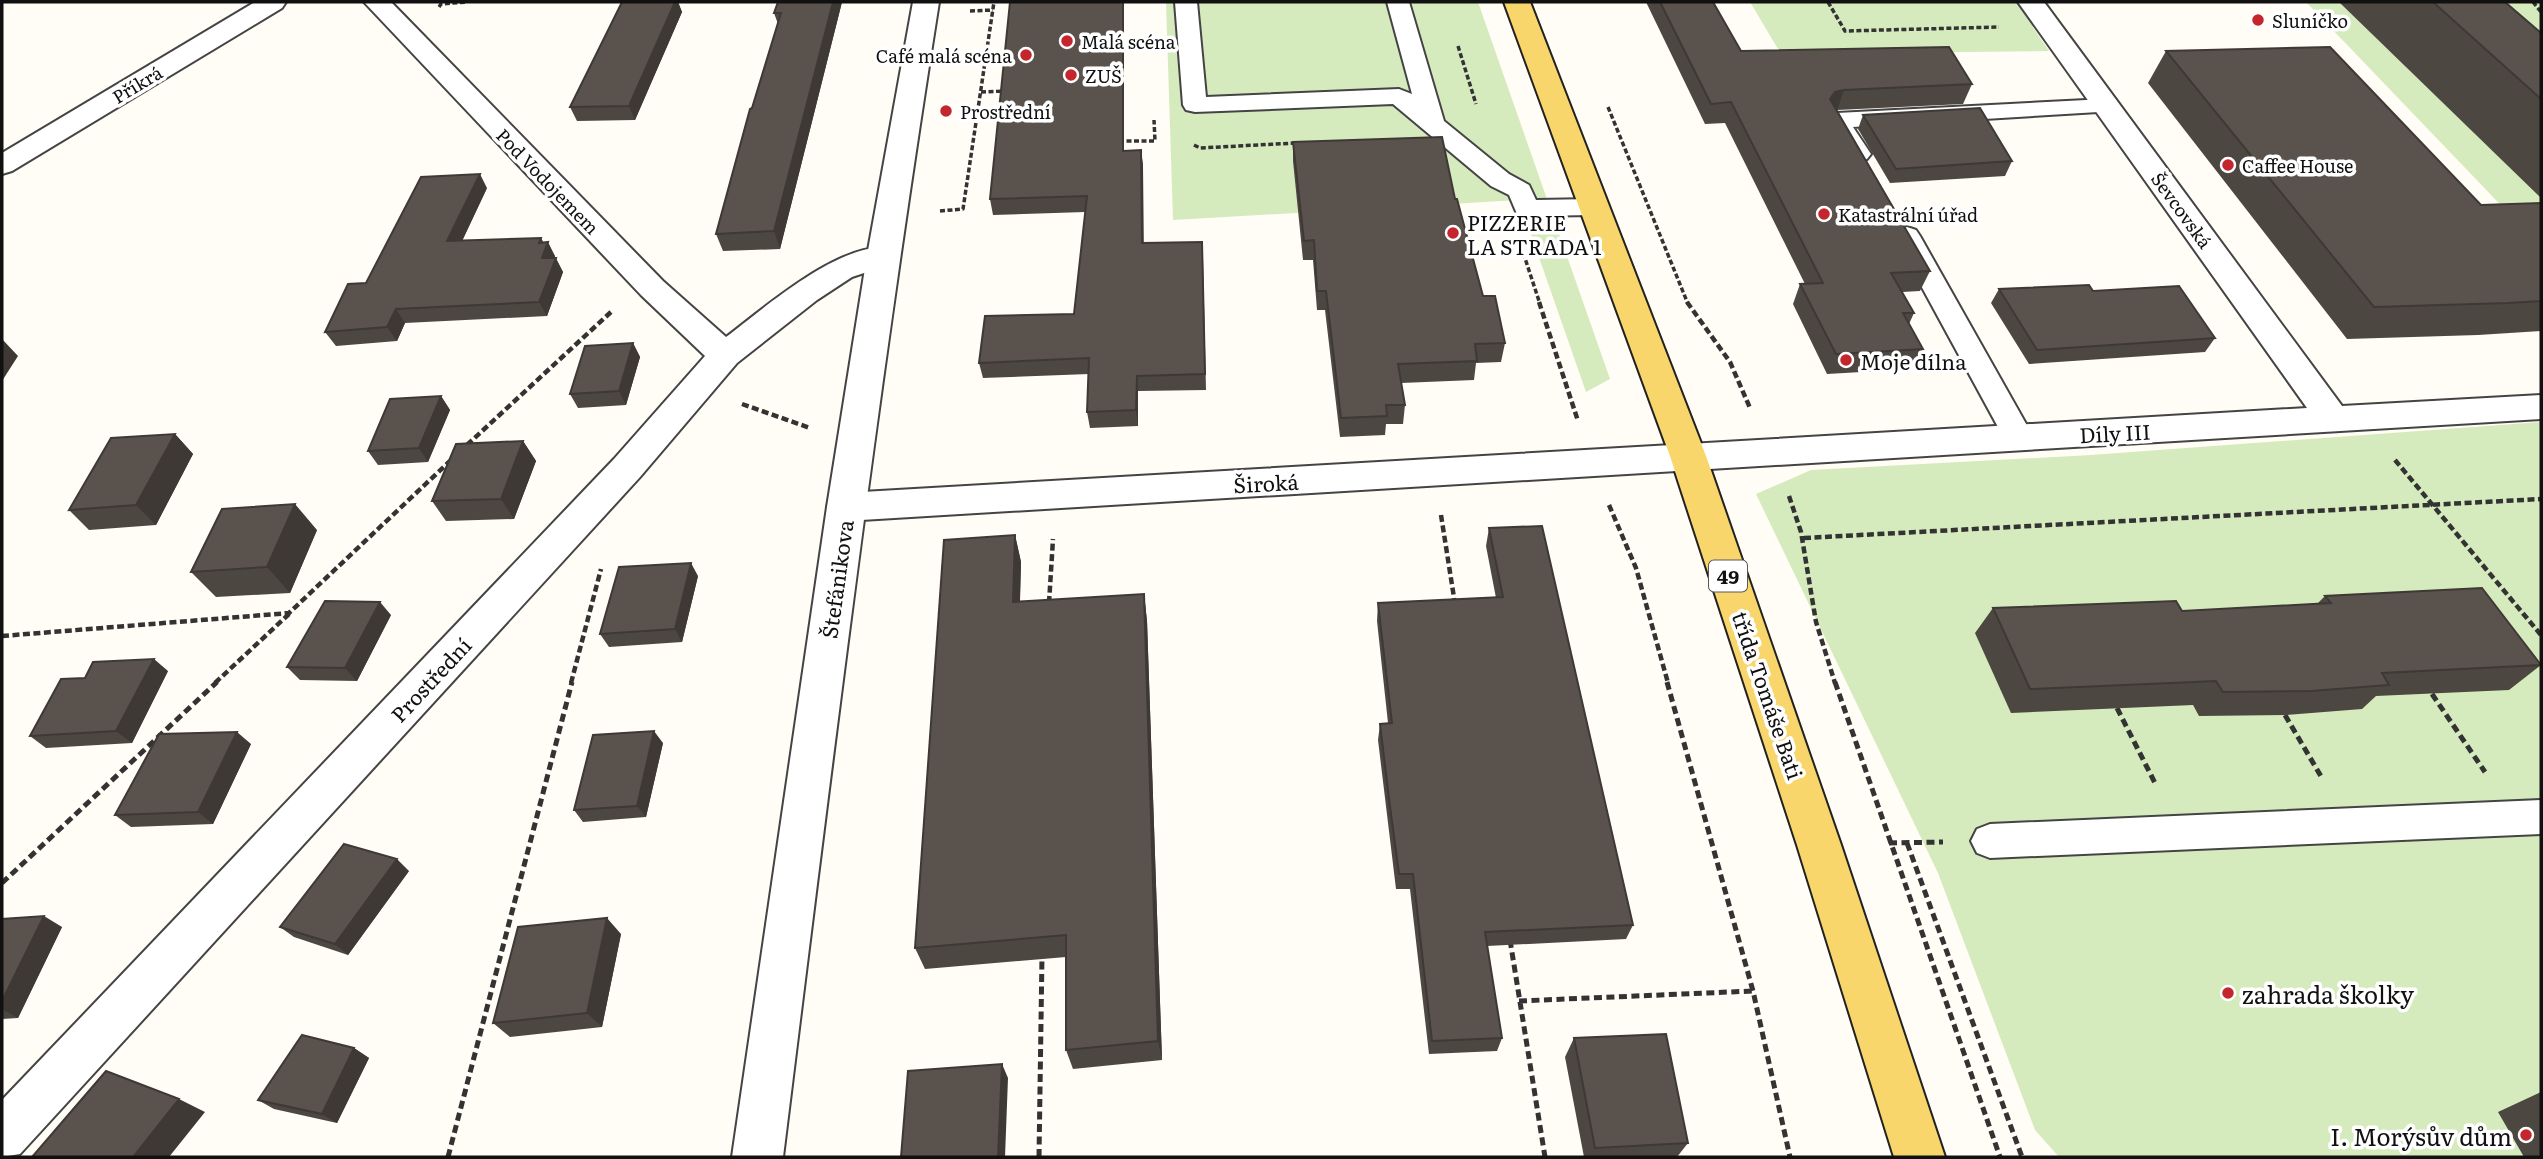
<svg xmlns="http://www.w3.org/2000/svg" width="2543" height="1159" font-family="Literata,serif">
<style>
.green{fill:#d5ebbd}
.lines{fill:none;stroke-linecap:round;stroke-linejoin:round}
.service-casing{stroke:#444;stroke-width:4}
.minor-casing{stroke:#444;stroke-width:4}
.tertiary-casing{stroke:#444;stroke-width:4}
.primary-casing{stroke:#222;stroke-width:4}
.path-far2{stroke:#333;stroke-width:3.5;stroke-dasharray:5 2.5;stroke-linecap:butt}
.path-far1{stroke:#333;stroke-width:4.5;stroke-dasharray:7 3.5;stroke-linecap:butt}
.path{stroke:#333;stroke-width:5;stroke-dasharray:8 4.5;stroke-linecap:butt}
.service{fill:#fff;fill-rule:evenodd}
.minor{fill:#fff;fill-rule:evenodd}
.tertiary{fill:#fff;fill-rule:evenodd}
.primary{fill:#f9d66b;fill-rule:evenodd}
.wall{fill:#4d4742}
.shaded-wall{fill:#3f3936}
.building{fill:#5a524d;stroke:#3f3936;stroke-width:2}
.poi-dot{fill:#c4262e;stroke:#fff;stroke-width:2.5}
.labels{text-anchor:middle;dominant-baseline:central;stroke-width:7;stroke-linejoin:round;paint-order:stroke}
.far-poi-label{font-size:18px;fill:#111;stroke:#fff;text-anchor:start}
.far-street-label{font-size:18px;fill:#111;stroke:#fff}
.shield{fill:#fff;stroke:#585858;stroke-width:2}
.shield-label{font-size:19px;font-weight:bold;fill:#111}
.poi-label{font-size:21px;fill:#111;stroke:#fff;text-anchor:start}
.street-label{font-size:21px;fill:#111;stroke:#fff}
.near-poi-label{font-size:24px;fill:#111;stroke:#fff;text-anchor:start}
</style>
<rect width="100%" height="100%" fill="#fffdf5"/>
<path class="green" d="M1166 2H1478L1610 379 1586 392 1519 200 1173 220Z
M1750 2H2016L2049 51 1781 54Z
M2306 2H2541V247Z
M2541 422V1157H2059L2035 1130 1938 873 1756 494 1811 470 2091 455Z"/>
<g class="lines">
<g class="service-casing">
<path id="service" d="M1175 2H1197L1206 97 1399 89 1412 94 1387 2H1409L1444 121 1509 174 1529 185 1536 200 1594 199 1603 201 1607 207 1603 213 1594 215 1526 216 1517 214 1509 195 1491 186 1393 104 1195 112 1186 110 1183 105Z
M2106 99 2115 101 2118 106 2115 111 1853 127 1871 154 1867 159 1858 162 1849 159 1825 120 1828 115 1837 113Z
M1907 227 1916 230 1920 236 2034 438 2030 446 2019 449 2008 446 2004 438 1894 236 1898 230Z
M2541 800V834L1990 858 1977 853 1971 841 1977 829 1990 824Z"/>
</g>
<g class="minor-casing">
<path id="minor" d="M255 2H286L282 8 12 171 2 174V153Z
M364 2H391L663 281 726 337C763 309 846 236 894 249L899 256 894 263 852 277 817 300 737 363 640 477 20 1154 2 1157V1100L614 459 705 356 641 295Z
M2018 2H2044L2342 406 2541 395V419L845 521 832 517 827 507 832 497 845 493 2307 408Z"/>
</g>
<g class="tertiary-casing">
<path id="tertiary" d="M913 2H939C878 386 831 771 783 1157H732L827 507 867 256Z"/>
</g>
<g class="primary-casing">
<path id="primary" d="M1504 2H1530L1706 456 1841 845 1945 1157H1894L1797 845 1670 456Z"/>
</g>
<path class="path-far2" d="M1828 2 1845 31 1999 27
M2533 2 2541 12
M439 7 441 4 467 2
M970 11 993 10
M1458 46 1476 104
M981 92 1005 91
M1608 107 1688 304
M1122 138V141H1155L1154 120
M1194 145 1200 148 1296 143
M940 211 963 209 994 2
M1521 246 1540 304"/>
<path class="path-far1" d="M1539 302 1578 421
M1687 302 1730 362 1750 408
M742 404 810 428
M467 445 612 311
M2395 460 2541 635
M1789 496 1801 532 1816 622 1835 683
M1609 505 1636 568 1668 683
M1441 515 1455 604
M1804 538 2541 499
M1049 603 1053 539
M2 636 289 613 450 461
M215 683 289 614
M571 683 601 569"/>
<path class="path" d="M1667 682 1753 991 1790 1157
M1835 682 2000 1157
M2432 694 2485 772
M2117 708 2156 785
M2285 715 2322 778
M1889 843 1943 842
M1907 843 2022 1157
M2 883 217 682
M1510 940 1545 1157
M1519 1001 1753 991
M448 1157 572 682
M1039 1157 1042 955"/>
<use href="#service" class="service"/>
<use href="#minor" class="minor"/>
<use href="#tertiary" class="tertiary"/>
<use href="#primary" class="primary"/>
</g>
<path class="wall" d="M622 2H678L682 12 635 120 577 121 570 107Z
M842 2 780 249 723 251 716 234 778 24 774 13Z
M1124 2V151L1141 150 1143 166V243L1203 258 1206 390 1138 391V426L1090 428 1087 412 1089 374 983 378 979 363 1074 314 1085 212 993 215 990 199Z
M1646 2H1713L1741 51 1972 84 1963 104 1837 110 1930 271 1920 291 1902 292 1914 313 1909 324 1923 349 1913 369 1827 374 1793 304 1800 284H1805L1725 123 1705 124Z
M2339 2H2505L2541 33V198Z
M2166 51 2481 205 2541 203V331L2478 335 2347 339 2148 83Z
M1863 115 2012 161 2005 176 1890 183 1858 129Z
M1293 142 1455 199 1483 296 1505 343 1501 362 1476 363 1474 380 1401 383 1405 405 1403 424H1386L1385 435 1340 437 1325 310H1317L1313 260H1303L1293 161Z
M487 188 462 241 541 238 543 242 555 256V258L563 272 547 316 405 323 397 341 336 346 325 332 366 283Z
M1999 289 2093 291 2215 338 2205 352 2029 364 1991 303Z
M633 343 640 357 626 405 578 408 570 394Z
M441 396 450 410 428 462 378 465 368 451Z
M175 434 193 454 156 525 89 530 69 510Z
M523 441 536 461 514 519 446 521 432 501Z
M1489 528 1633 925 1626 939 1487 946 1502 1038 1497 1051 1429 1054 1410 889H1396L1378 740 1380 724 1388 723 1377 621 1378 603 1496 598 1486 546Z
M317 530 290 593 216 597 191 572Z
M1015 535 1021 562 1020 602 1144 594 1147 621 1162 1060 1073 1069 1066 1050V957L925 969 915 948Z
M698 576 682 642 609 647 600 634Z
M2325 596 2541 665 2509 690 2376 696 2362 709 2285 715 2199 716 2193 705 2011 713 1975 633 1993 608 2182 611 2317 604Z
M391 615 357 681 300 680 287 667Z
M168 671 132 743 46 748 30 736Z
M663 743 646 817 583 822 574 810Z
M251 744 213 824 131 827 115 815Z
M409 871 348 955 294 937 280 927Z
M2 919 62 927 18 1018 2 1019Z
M621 934 602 1027 510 1037 493 1023Z
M1574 1038 1688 1143 1677 1157H1584L1565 1057Z
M354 1048 369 1058 337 1123 274 1109 258 1100Z
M2541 1092V1157H2524L2498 1112Z"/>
<path class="shaded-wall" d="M675 2H678L682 12 635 120 629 106Z
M833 2H842L780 249 774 231Z
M1123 2H1124V167L1123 151Z
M1844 90 1837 110 1830 99 1835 92Z
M1141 150 1143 166 1144 259 1142 243Z
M480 174 487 188 455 256 447 241Z
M541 238 546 248 548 242 555 256 549 272 542 258 539 243Z
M556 258 563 272 547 316 539 302Z
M396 309 405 323 397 341 387 327Z
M2 339 18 356 2 381Z
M633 343 640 357 626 405 619 391Z
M1137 376 1138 391V426L1136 410Z
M441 396 450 410 428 462 419 448Z
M175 434 193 454 156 525 136 505Z
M523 441 536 461 514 519 501 499Z
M295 504 317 530 290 593 267 567Z
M1015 535 1021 562 1019 629 1013 602Z
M691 563 698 576 682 642 675 629Z
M1144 594 1147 621 1162 1060 1158 1041Z
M380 602 391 615 357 681 345 668Z
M154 659 168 671 132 743 116 731Z
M654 731 663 743 646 817 637 806Z
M237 732 251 744 213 824 198 812Z
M397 859 409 871 348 955 335 944Z
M44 916 62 927 18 1018 2 1009V1001Z
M607 918 621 934 602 1027 587 1013Z
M354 1048 369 1058 337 1123 322 1114Z
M1002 1064 1008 1078 1005 1157H998Z
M179 1099 205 1112 169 1157H133Z"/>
<path class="building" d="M622 2H675L629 106 570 107Z
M778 2H833L774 231 716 234 750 109 752 108 781 13H774Z
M1010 2H1123V151L1141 150 1142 243 1202 242 1205 374 1137 376 1136 410 1087 412 1089 358 979 363 985 316 1074 314 1087 196 990 199Z
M1660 2H1713L1741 51 1949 47 1972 84 1844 90 1835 92 1830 99 1930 271 1891 273 1914 313H1903L1923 349 1836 354 1800 284 1823 283 1731 102 1711 104Z
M2433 2H2505L2541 33V99Z
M2330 47 2481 205 2541 203V301L2508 303 2374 307 2166 51Z
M1980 108 2012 161 1896 169 1863 115Z
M1442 137 1455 199H1457L1483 296H1495L1505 343 1475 344 1477 361 1398 364 1405 405H1386L1387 416 1341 418 1326 291H1317L1314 240 1304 241 1293 142Z
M480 174 447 241 541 238 539 243 548 242 542 258H556L539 302 396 309 387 327 325 332 348 284 366 283 421 177Z
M2089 285 2093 291 2179 286 2215 338 2037 350 1999 289Z
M633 343 619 391 570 394 585 346Z
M441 396 419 448 368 451 390 399Z
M175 434 136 505 69 510 111 438Z
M523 441 501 499 432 501 456 444Z
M295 504 267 567 191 572 222 509Z
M1542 526 1633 925 1485 932 1502 1038 1432 1041 1413 874H1399L1389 799 1380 724 1392 723 1378 603 1503 597 1489 528Z
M1015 535 1013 602 1144 594 1158 1041 1066 1050V935L915 948 944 540Z
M691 563 675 629 600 634 619 567Z
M2482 588 2541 665 2382 673 2389 685 2311 691 2223 692 2216 681 2030 689 1993 608 2176 601 2182 611 2331 603 2325 596Z
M325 601 380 602 345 668 287 667Z
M154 659 116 731 30 736 61 679 85 678 93 662Z
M654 731 637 806 574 810 593 735Z
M237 732 198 812 115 815 159 734Z
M344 844 397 859 335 944 280 927Z
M44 916 2 1001V919Z
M607 918 587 1013 493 1023 518 927Z
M1666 1034 1688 1143 1595 1148 1574 1038Z
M302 1035 354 1048 322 1114 258 1100Z
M1002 1064 998 1157H901L908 1071Z
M106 1071 179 1099 133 1157H32Z"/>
<g class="poi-dot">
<circle cx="2258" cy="20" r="7"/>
<circle cx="1067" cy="41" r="7"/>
<circle cx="1026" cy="55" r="7"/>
<circle cx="1071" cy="75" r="7"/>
<circle cx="946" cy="111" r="7"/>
<circle cx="2228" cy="165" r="7"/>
<circle cx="1824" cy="214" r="7"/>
<circle cx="1453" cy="233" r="7"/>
<circle cx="1846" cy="360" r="7"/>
<circle cx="2228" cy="993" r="7"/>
<circle cx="2526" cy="1135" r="7"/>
</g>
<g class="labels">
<g class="far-poi-label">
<text x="2272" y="20">Sluníčko</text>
<text x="1081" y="41">Malá scéna</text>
<text x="1012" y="55" text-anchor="end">Café malá scéna</text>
<text x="1085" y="75">ZUŠ</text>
<text x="960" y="111">Prostřední</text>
<text x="2242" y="165">Caffee House</text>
<text x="1838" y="214">Katastrální úřad</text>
</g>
<g class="far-street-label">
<text transform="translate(137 84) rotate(-31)">Příkrá</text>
<text transform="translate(548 181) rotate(46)">Pod Vodojemem</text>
<text transform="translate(2182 210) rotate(54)">Ševcovská</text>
</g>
<rect class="shield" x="1709" y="560.5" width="38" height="31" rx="5"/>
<g class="shield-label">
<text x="1728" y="576">49</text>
</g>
<g class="poi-label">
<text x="1467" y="221">PIZZERIE<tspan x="1467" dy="24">LA STRADA 1</tspan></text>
<text x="1860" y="360">Moje dílna</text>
</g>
<g class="street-label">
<text transform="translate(2115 432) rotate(-3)">Díly III</text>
<text transform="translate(1266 482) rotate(-3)">Široká</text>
<text transform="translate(836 579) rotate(-82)">Štefánikova</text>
<text transform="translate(430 679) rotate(-47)">Prostřední</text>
<text transform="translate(1769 695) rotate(71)">třída Tomáše Bati</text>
</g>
<g class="near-poi-label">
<text x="2242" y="993">zahrada školky</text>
<text x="2512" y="1135" text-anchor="end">I. Morýsův dům</text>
</g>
</g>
<rect width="2543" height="1159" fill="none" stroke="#111111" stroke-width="7"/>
</svg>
